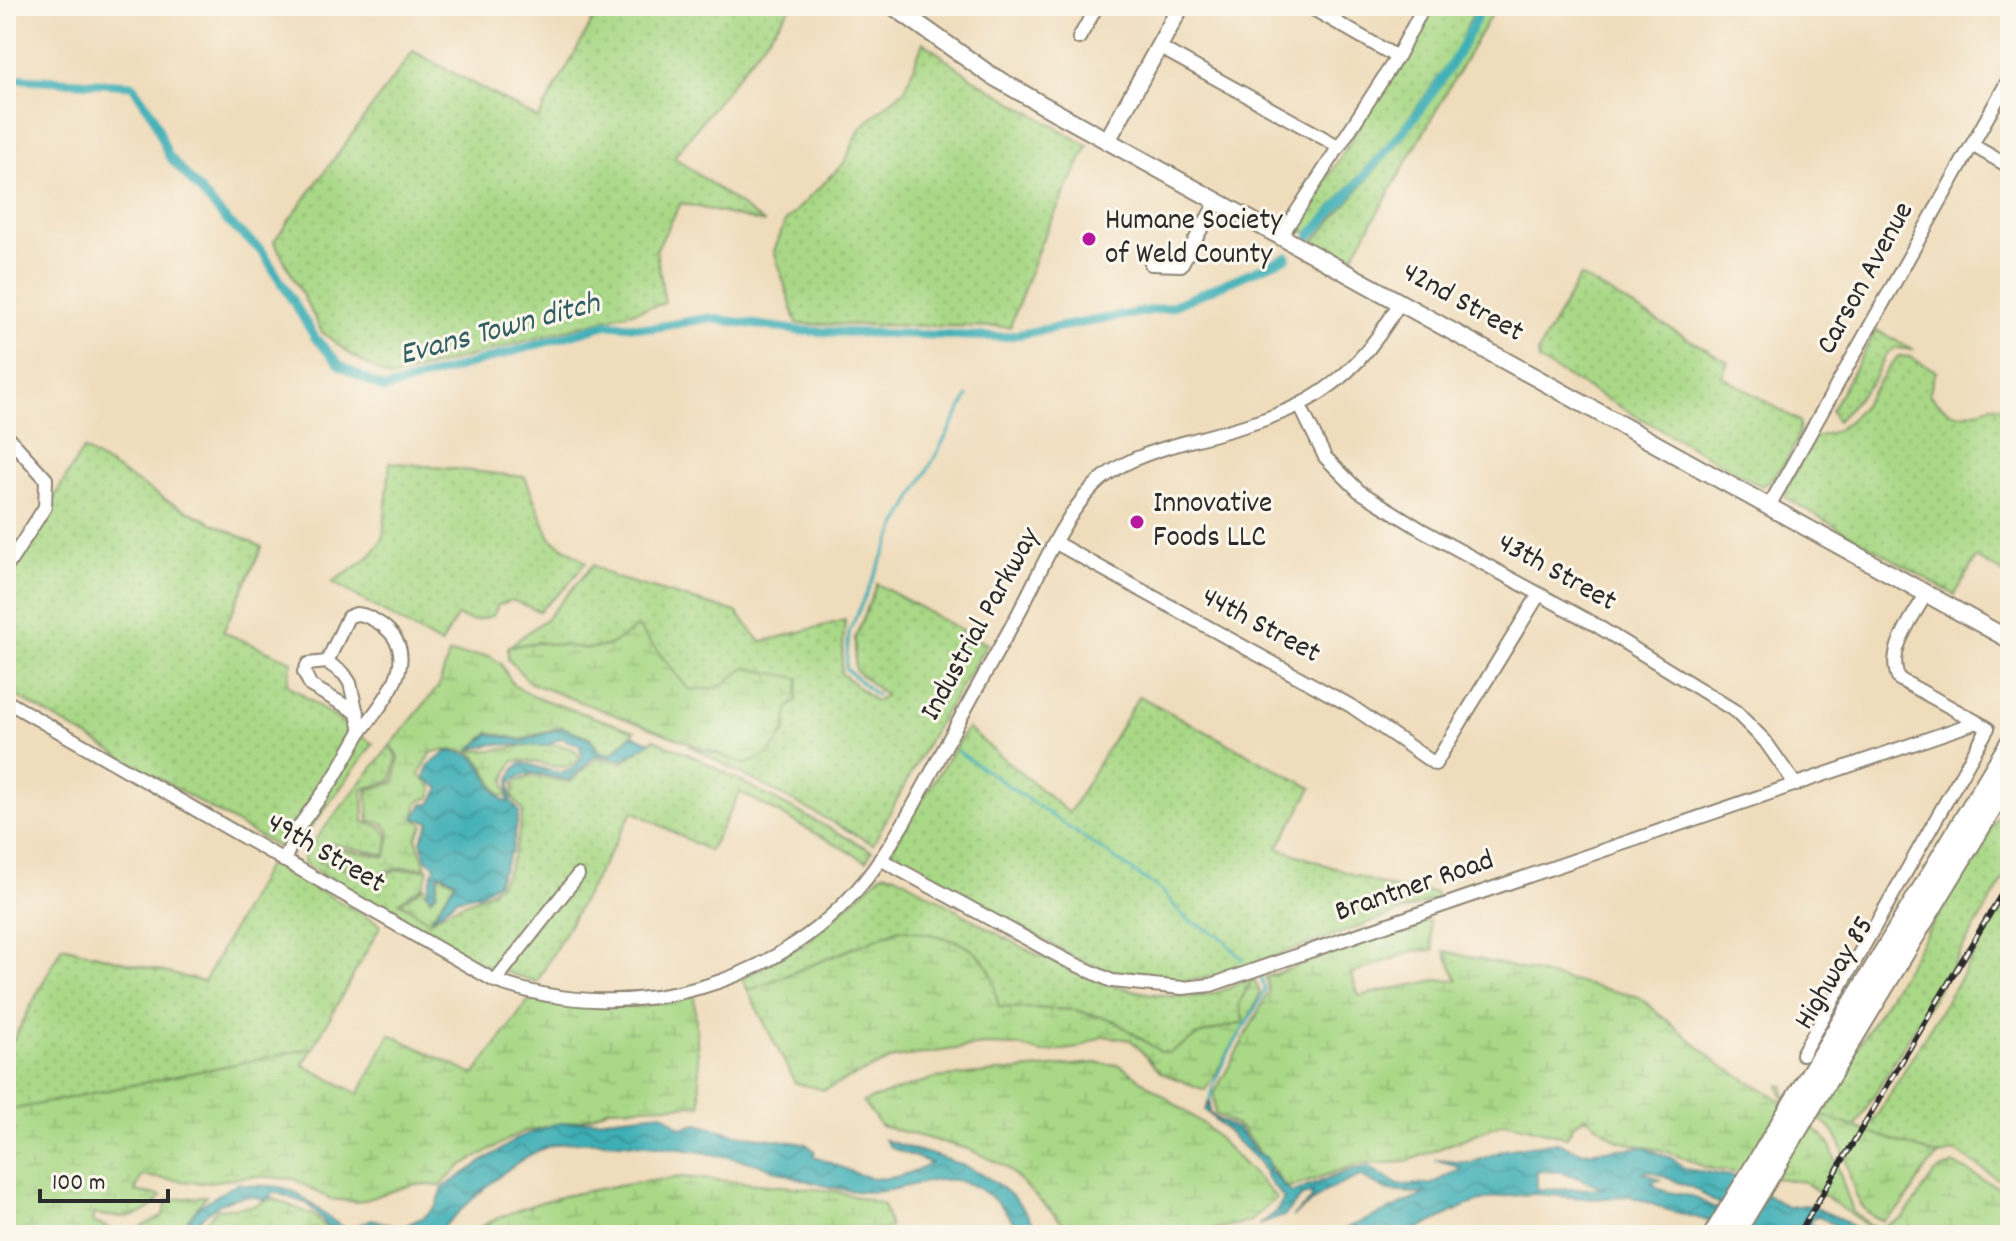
<svg xmlns="http://www.w3.org/2000/svg" width="2016" height="1241" font-family="Dekko,sans-serif">
<style>
.grass{fill:url(#grass-dots);stroke:#6a8258;stroke-width:2}
.wetland{fill:url(#wetland-marsh);stroke:#6a8258;stroke-width:2}
.water{fill:url(#water-waves);stroke:#346d70;stroke-width:2;fill-rule:evenodd}
.lines{fill:none;stroke-linecap:round;stroke-linejoin:round}
.stream{stroke:#3eafb6;stroke-width:3}
.canal{stroke:#3eafb6;stroke-width:9}
.minor-casing{stroke:#8d8473;stroke-width:16}
.major-casing{stroke:#8d8473;stroke-width:20}
.highway-casing{stroke:#8d8473;stroke-width:24}
.minor{stroke:#fff;stroke-width:12}
.major{stroke:#fff;stroke-width:16}
.highway{stroke:#fff;stroke-width:20}
.rail-casing{stroke:#2b2b2b;stroke-width:6}
.rail{stroke:#fbf7ec;stroke-width:3;stroke-dasharray:9;stroke-linecap:butt}
.poi-dot{fill:#b5179e;stroke:#fbf7ec;stroke-width:3}
.labels{text-anchor:middle;dominant-baseline:central;stroke-width:6;stroke-linejoin:round;paint-order:stroke}
.poi-label{font-size:30px;fill:#2b2b2b;stroke:#fbf7ec;text-anchor:start}
.street-label{font-size:30px;fill:#2b2b2b;stroke:#fbf7ec}
.water-label{font-size:32px;font-style:italic;fill:#336063;stroke:#fbf7ec}
</style>
<defs>
<pattern id="grass-dots" width="8" height="8" patternUnits="userSpaceOnUse" patternTransform="scale(2)"><rect width="8" height="8" fill="#a9d886"/><path d="M2 2h.1M6 6h.1" fill="none" stroke="#92ba74" stroke-width="1.8" stroke-linecap="round"/></pattern>
<pattern id="wetland-marsh" width="20" height="14" patternUnits="userSpaceOnUse" patternTransform="scale(2)"><rect width="20" height="14" fill="#a9d886"/><path d="M1 5h8M5 5V1M11 12h8M15 12V8" fill="none" stroke="#92ba74"/></pattern>
<pattern id="water-waves" width="16" height="10" patternUnits="userSpaceOnUse" patternTransform="scale(2)"><rect width="16" height="10" fill="#3eafb6"/><path d="M0 5q4-4 8 0t8 0" fill="none" stroke="#348f94"/></pattern>
</defs>
<rect width="100%" height="100%" fill="#fbf7ec"/>
<filter id="ink" filterUnits="userSpaceOnUse"><feTurbulence type="fractalNoise" baseFrequency=".0125" numOctaves="2"/><feDisplacementMap in="SourceGraphic" scale="16" xChannelSelector="R" yChannelSelector="G"/><feConvolveMatrix kernelMatrix="1 2 1 2 8 2 1 2 1" color-interpolation-filters="sRGB"/></filter>
<filter id="wash" filterUnits="userSpaceOnUse"><feTurbulence type="fractalNoise" baseFrequency=".006" numOctaves="4" result="noise"/><feDisplacementMap in="SourceGraphic" scale="32" xChannelSelector="R" yChannelSelector="G"/><feGaussianBlur stdDeviation="1.8" result="paint"/><feColorMatrix in="noise" values="0 0 0 0 0 0 0 0 0 0 0 0 0 0 0 0 0 1.4 0 .05"/><feComposite in="paint" operator="in"/></filter>
<g filter="url(#wash)">
<rect width="100%" height="100%" fill="#efdcbb"/>
<path class="grass" d="M601 6H792L674 157 765 223 681 203 656 250 665 303 390 378 351 355 322 332 274 241 413 51 538 119Z
M1434 6H1476L1456 53 1398 133 1309 232 1299 231 1304 216Z
M1484 6H1496L1350 261 1314 241C1378 167 1445 96 1484 6Z
M923 42 972 78 1088 146 1041 242 1010 327 797 324 774 251 785 222 844 163 861 127 905 89Z
M1580 276 1728 362 1722 376 1799 421C1804 436 1777 482 1761 486L1539 361 1538 352Z
M1876 330 1914 350 1897 348 1887 353 1872 382 1837 421 1831 411Z
M1899 356 1910 357 1936 371 1929 394C1969 438 1978 393 2010 410V577L1976 558 1955 595 1786 498V489L1813 439C1821 434 1830 434 1837 430 1865 412 1877 378 1899 356Z
M83 449 168 501 262 547 223 632 292 661 287 684 373 744 291 855 6 690V578Z
M390 462 525 477 550 538 586 562 567 586 539 611 512 600 498 605 493 616 472 621 457 616 441 645 332 582C351 570 373 559 383 538Z
M593 565 616 578 736 612 761 642 845 620 841 673 875 701 885 695 855 670V638L877 584 987 644 935 729 873 844 688 745 745 764 786 732 788 709 745 668 718 688 689 690 618 643 582 651 538 642 508 647 546 619Z
M1139 696 1312 788 1278 848 1388 887 1436 893 1437 899 1218 976 1179 982 1136 979 1085 963 893 856 895 843 967 728 1069 813Z
M654 739 699 759 872 851 866 861 740 792 709 851 633 811 537 982 465 959 305 864 303 855 390 746 397 758 391 781 363 789 364 822 382 827 388 836 386 855 329 843 318 861 376 878 396 870 428 869 424 885 399 902 430 921C451 907 458 906 480 897 513 885 518 839 523 810L513 798 514 784C530 771 551 780 570 782L598 758 622 763Z
M2010 796V869L1851 1134 1817 1114Z
M269 862 381 925 313 1048 6 1111V1054L62 946 204 982Z
M883 873 896 875C983 924 1104 1009 1207 995 1222 993 1239 983 1253 977L1239 1004 1244 1022 1201 1034 1169 1053 1161 1052 1114 1021 1075 1010 998 1007 900 929 748 991 742 979 806 943Z
M2010 895V1187L1955 1151 1939 1156 1867 1132Z"/>
<path class="wetland" d="M637 626 689 690 718 688 745 668 799 678 797 700 788 709C786 738 774 757 745 764L530 683 508 659V647C519 646 530 642 541 643 585 646 599 660 637 626Z
M449 654 490 656 501 664 513 685 535 697 635 731 611 754 599 751 590 737 561 726C548 731 535 734 523 740L490 732 470 750C500 755 556 733 578 753L579 761C555 776 539 757 514 761 505 774 502 783 509 797L500 795C477 757 481 745 432 752L419 774 433 788 431 797 418 802 414 818 424 825 416 838 426 867 395 868 375 875 319 862 329 847 386 857 390 834 385 824 369 821 367 790 394 783 399 758 390 746 439 686Z
M439 874 455 882 429 921 401 902 424 887 430 899 436 895Z
M1429 920 1434 951 1416 950 1351 974 1359 996 1436 980H1458L1444 951 1639 997 1722 1066 1773 1095 1822 1135 1830 1145 1853 1212 1877 1229 1903 1218 1935 1173 1954 1164 2010 1194V1235H1881L1804 1182 1707 1168 1666 1151 1618 1141 1586 1117 1574 1124 1567 1137 1505 1122 1406 1162 1355 1165 1287 1189 1241 1128 1215 1114 1214 1094 1269 992 1266 977Z
M900 929C932 934 980 939 992 976 995 986 996 997 999 1007L1075 1010 1114 1021 1161 1052 1169 1053 1201 1034 1244 1022 1239 1004 1253 977 1260 993 1249 1019 1205 1090 1161 1073 1131 1040 1103 1036 1078 1048 1042 1053 1018 1046 983 1045 894 1058 824 1090 795 1083 748 991Z
M694 994 701 1105 609 1108 588 1118 522 1132 461 1166 440 1186 414 1184 358 1202 330 1199 294 1179 254 1176 199 1183 142 1176 135 1191 162 1196C143 1221 123 1219 94 1214L92 1222C136 1238 121 1234 162 1217L168 1200 206 1196 175 1235H6V1111L313 1048 303 1065 359 1094 390 1034 474 1075 529 1000 641 1007Z
M1095 1063 1120 1065 1206 1126 1277 1198 1249 1222 1185 1235H1086L1064 1224 1005 1166 968 1149 881 1126 863 1102 935 1078Z
M1779 1085 1784 1086V1095L1817 1114 1939 1156C1913 1176 1915 1202 1883 1221 1841 1207 1857 1153 1828 1126 1817 1115 1798 1108 1784 1101Z
M682 1177 835 1191 883 1204 890 1227 870 1235H466C534 1194 606 1187 682 1177Z
M272 1198 313 1215 333 1235H194L217 1209 253 1206Z"/>
<path class="water" d="M562 728 589 738 598 752 611 755 633 735 651 742 622 760 596 755 570 780C547 777 527 766 510 784L511 801 519 811 512 850 497 882 482 893 457 899 432 918 456 881 439 872 435 894 431 897 427 893 435 866 426 859 421 840 430 822 414 818 423 804H431L440 788 425 779 428 766 448 751C455 753 467 752 473 757 488 769 490 792 507 803 511 787 506 774 521 763 545 766 566 785 582 757L580 745 561 738 545 746 494 744 471 749 490 734 523 741Z
M1210 1100V1113L1215 1118 1239 1130 1257 1153 1267 1158 1269 1170 1291 1193 1354 1169 1369 1167 1398 1185 1432 1184 1462 1168 1435 1160 1471 1163 1504 1150 1557 1142 1581 1152 1643 1147 1671 1158 1685 1169 1737 1177 1787 1207 1808 1205 1841 1219 1865 1235H1851L1819 1216 1811 1218 1810 1224 1834 1235H1761L1668 1210 1630 1196 1595 1199 1534 1194 1495 1197 1465 1206 1407 1235H1331L1426 1194 1388 1191 1360 1176 1326 1191 1292 1217 1311 1200 1312 1194 1302 1196 1284 1216 1259 1225 1275 1213 1284 1198 1268 1180 1260 1163 1205 1110ZM1537 1171 1563 1172 1605 1188 1537 1190ZM1650 1171 1691 1187 1719 1204V1209C1710 1207 1703 1201 1695 1198 1679 1191 1664 1196 1651 1182L1660 1180 1643 1172Z
M663 1113 681 1128 697 1124 736 1134 806 1144 815 1151 813 1156C866 1175 875 1192 931 1163L891 1148 885 1140C931 1156 975 1162 1012 1196 1025 1207 1031 1224 1043 1235H1021C1009 1211 987 1187 959 1181 935 1175 897 1192 870 1192 839 1192 793 1177 764 1166 724 1152 595 1135 554 1145 516 1154 469 1203 439 1231L440 1235H391L374 1228 359 1232 331 1230 308 1204 275 1192 265 1200C234 1188 204 1210 187 1235H179L198 1207 238 1183C257 1189 272 1182 292 1191 313 1201 328 1222 349 1229L372 1219 400 1228 424 1217 436 1206 443 1188 520 1137 555 1124Z"/>
<g class="lines">
<path class="stream" d="M876 695 846 669 849 632 897 526 968 396
M957 751 1161 890 1185 918 1220 936 1243 960
M1210 1100C1213 1068 1251 1022 1265 990L1261 978"/>
<path class="canal" d="M6 78 132 85 153 115 168 155 228 222 262 251 316 339 341 366 384 389 608 324 652 328 708 318 801 331 1004 337 1170 307 1287 257
M1310 236C1375 164 1443 96 1482 6"/>
</g>
</g>
<g filter="url(#ink)">
<g class="lines">
<g class="minor-casing">
<path id="minor" d="M1308 6 1397 57
M1079 38 1097 6
M1159 47 1338 146
M1972 145 2010 167
M1281 236 1397 57 1424 6
M1151 264 1181 265 1217 201
M1300 406 1325 457 1359 491 1422 530 1594 624 1735 711 1765 741 1796 785
M6 435 46 479 45 507 6 568
M1769 506 2010 77
M1056 543 1351 706 1435 764 1538 596
M327 662 348 617 356 614C366 614 381 623 389 631 420 662 381 705 361 731
M6 701 495 981C630 1029 786 986 873 870 901 832 923 788 945 747 968 703 993 660 1017 616 1040 574 1059 523 1092 488 1116 462 1153 451 1186 442 1289 415 1344 400 1400 302
M880 859 1066 960 1112 981 1183 988 1211 985 1977 722
M284 861 298 828 334 778 361 731 350 683 344 674 327 662 308 664 304 672 311 686 358 713
M495 981 578 875
M1802 1054 1988 728 1899 679C1885 651 1913 618 1926 594"/>
</g>
<g class="major-casing">
<path id="major" d="M893 6 989 74 1041 104 2010 640
M1107 141 1181 6"/>
</g>
<g class="highway-casing">
<path id="highway" d="M1714 1235 2010 744
M1733 1235 2010 777"/>
</g>
<use href="#minor" class="minor"/>
<use href="#major" class="major"/>
<use href="#highway" class="highway"/>
<g class="rail-casing">
<path id="rail" d="M1798 1235 2010 880"/>
</g>
<use href="#rail" class="rail"/>
</g>
</g>
<g class="poi-dot">
<circle cx="1089" cy="239" r="8"/>
<circle cx="1137" cy="522" r="8"/>
</g>
<g class="labels">
<g class="poi-label">
<text x="1105" y="222">Humane Society<tspan x="1105" dy="34">of Weld County</tspan></text>
<text x="1153" y="505">Innovative<tspan x="1153" dy="34">Foods LLC</tspan></text>
</g>
<g class="street-label">
<text transform="translate(1867 279) rotate(-61)">Carson Avenue</text>
<text transform="translate(1462 304) rotate(29)">42nd Street</text>
<text transform="translate(1556 574) rotate(29)">43th Street</text>
<text transform="translate(982 625) rotate(-61)">Industrial Parkway</text>
<text transform="translate(1260 627) rotate(28)">44th Street</text>
<text transform="translate(325 855) rotate(30)">49th Street</text>
<text transform="translate(1415 888) rotate(-19)">Brantner Road</text>
<text transform="translate(1836 974) rotate(-59)">Highway 85</text>
</g>
<g class="water-label">
<text transform="translate(500 331) rotate(-15)">Evans Town ditch</text>
</g>
</g>
<rect width="2016" height="1241" fill="none" stroke="#fbf7ec" stroke-width="32"/>
<path d="M40 1189v12h128v-12" fill="none" stroke="#2b2b2b" stroke-width="4"/>
<text x="52" y="1189" font-size="24" fill="#2b2b2b" stroke="#fbf7ec" stroke-width="6" paint-order="stroke">100 m</text>
</svg>
